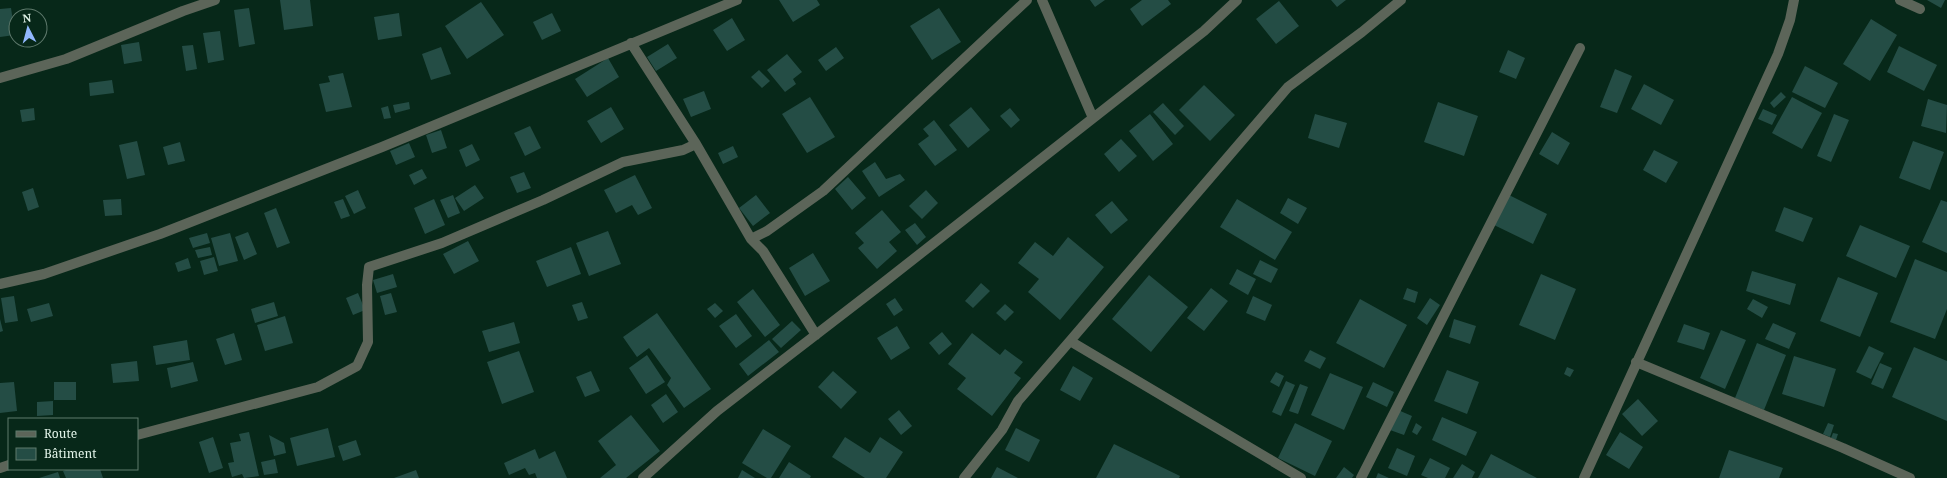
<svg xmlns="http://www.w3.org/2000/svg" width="1947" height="478" font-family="'Noto Serif',serif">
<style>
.building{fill:#244d45}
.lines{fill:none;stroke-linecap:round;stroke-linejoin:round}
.minor{stroke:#5c6559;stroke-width:10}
</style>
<rect width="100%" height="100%" fill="#072819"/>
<path class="building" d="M280 0H310L313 26 284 30Z
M779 0H817L820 5 793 22Z
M1090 0H1105L1095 7Z
M1142 0H1168L1171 4 1142 26 1130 9Z
M1331 0H1346L1337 7Z
M1927 0H1945L1941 8Z
M1279 1 1299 26 1276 44 1256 19Z
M481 2 504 35 467 59 445 26Z
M11 8 15 35 0 37V9Z
M249 8 255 44 239 47 234 10Z
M939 8 961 42 932 60 910 26Z
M399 13 402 36 378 40 374 17Z
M552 13 561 31 542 40 533 22Z
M732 18 745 40 727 51 713 30Z
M1871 19 1897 35 1870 81 1843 64Z
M220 31 224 60 208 63 203 33Z
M139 42 142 61 124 64 121 45Z
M668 44 677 58 656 71 647 57Z
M193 45 197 69 186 71 182 46Z
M1899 46 1937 65 1924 91 1887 72Z
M441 47 451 74 431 80 422 54Z
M836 47 844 58 826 71 818 60Z
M1508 50 1525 58 1516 79 1499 72Z
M787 54 802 72 793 79 796 84 785 92 767 70Z
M608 58 619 77 587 97 575 79Z
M1805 66 1838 83 1825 108 1792 92Z
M1615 69 1632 76 1617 113 1600 107Z
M759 70 770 81 762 88 751 77Z
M343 73 352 107 326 112 319 84 330 82 328 76Z
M112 80 114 93 90 96 89 83Z
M1644 84 1674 100 1661 125 1631 109Z
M1204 85 1235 115 1210 141 1179 110Z
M704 91 711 109 691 117 683 99Z
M1781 92 1786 97 1774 108 1770 103Z
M810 97 835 137 807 153 782 114Z
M1792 97 1822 113 1802 149 1772 133Z
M1928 99 1947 105 1946 133 1921 126Z
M409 102 410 109 395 113 393 105Z
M1438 102 1478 116 1464 156 1424 142Z
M1163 103 1184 126 1175 135 1153 112Z
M388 106 391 118 384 119 381 108Z
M611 107 624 129 601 143 587 121Z
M971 107 990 130 968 148 949 125Z
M34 108 35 120 22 122 20 110Z
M1010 108 1020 120 1011 128 1000 116Z
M1763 109 1777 115 1772 125 1758 119Z
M1150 114 1173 144 1153 161 1129 131Z
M1315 114 1347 123 1339 148 1308 138Z
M1834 114 1849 120 1831 162 1817 156Z
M934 120 957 150 935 166 918 144 929 136 923 129Z
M530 126 541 148 525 156 514 133Z
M441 130 447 148 432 153 426 135Z
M1552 132 1570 143 1558 165 1539 154Z
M1121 139 1137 156 1119 172 1104 154Z
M137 141 145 175 127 179 119 145Z
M1913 141 1944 152 1930 190 1899 178Z
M180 142 185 161 168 165 163 147Z
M409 143 415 157 396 165 390 151Z
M472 144 480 160 466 167 459 150Z
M733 146 738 157 723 164 718 153Z
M1654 150 1678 162 1666 183 1643 170Z
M875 162 886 179 900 174 905 180 879 197 862 171Z
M422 169 427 178 414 185 409 175Z
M524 172 531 188 517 193 510 177Z
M635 175 652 208 638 215 632 205 616 213 604 190Z
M848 177 866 198 852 210 835 189Z
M475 185 484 198 464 211 455 198Z
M33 188 39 207 28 211 22 192Z
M358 190 366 208 354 214 345 196Z
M926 190 938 203 922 219 909 206Z
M453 195 460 213 448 218 440 200Z
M756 195 770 213 753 226 739 208Z
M1509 195 1547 214 1533 244 1494 225Z
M1288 198 1307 208 1298 224 1280 213Z
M121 199 122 215 105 216 103 200Z
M343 199 350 216 341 219 334 202Z
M434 199 445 225 425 234 414 208Z
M1237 199 1292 232 1275 260 1220 227Z
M1941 200 1947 202V253L1922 242Z
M1112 201 1128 220 1111 234 1095 215Z
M1784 207 1813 218 1803 242 1775 231Z
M276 208 290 243 277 248 264 213Z
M882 210 901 232 889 242 897 251 877 269 858 248 864 243 855 233Z
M915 223 926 237 917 245 905 230Z
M1860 225 1910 246 1896 278 1846 256Z
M608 231 621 264 589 276 576 243Z
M248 232 257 254 244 260 235 237Z
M207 233 210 243 193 248 189 238Z
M230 233 238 261 219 266 211 238Z
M1068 237 1104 267 1060 320 1028 292 1039 279 1018 263 1035 242 1053 256Z
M468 241 479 261 454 274 443 254Z
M210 247 212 255 198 258 195 250Z
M571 247 581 274 547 287 536 261Z
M813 253 830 281 805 296 789 268Z
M214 257 218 271 204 275 200 261Z
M188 258 191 268 178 272 175 263Z
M1915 259 1947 272V309L1935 339 1890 322Z
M1260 260 1278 269 1271 283 1253 274Z
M1237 269 1256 279 1248 295 1229 284Z
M1752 271 1796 284 1790 305 1746 291Z
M393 274 397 287 377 293 373 280Z
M1541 274 1576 289 1555 340 1519 325Z
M1149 275 1188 307 1151 352 1112 319Z
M1838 277 1878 293 1860 337 1820 321Z
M981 283 990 291 973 308 965 301Z
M1211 288 1228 301 1204 331 1187 318Z
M1407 288 1418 292 1415 303 1403 299Z
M753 289 780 325 765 337 737 302Z
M358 293 365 310 353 315 346 298Z
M391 293 397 312 385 315 380 296Z
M14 296 18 321 5 323 1 298Z
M1253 296 1272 305 1265 321 1246 313Z
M895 298 903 310 894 316 886 304Z
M1430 298 1440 305 1427 325 1417 318Z
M1360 299 1407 325 1384 368 1336 343Z
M1753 299 1768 307 1762 318 1747 309Z
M274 302 278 316 255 323 251 309Z
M582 302 588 318 578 321 572 305Z
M49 303 53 316 31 322 27 309Z
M715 303 723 311 715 318 707 309Z
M1005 304 1014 312 1005 321 996 313Z
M657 313 711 389 684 408 667 385 671 378 649 348 637 357 623 337Z
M736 314 752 336 736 348 719 326Z
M285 316 293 343 265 351 257 325Z
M0 319 3 331 0 332Z
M1454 319 1476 326 1470 344 1449 337Z
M792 321 801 330 781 348 772 339Z
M514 322 520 343 489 352 482 331Z
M1773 323 1796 333 1789 349 1765 339Z
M1684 324 1710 333 1704 350 1677 342Z
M897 326 910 348 891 360 877 338Z
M1721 330 1746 340 1725 389 1700 378Z
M942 332 952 344 939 355 929 343Z
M234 333 242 360 225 365 216 339Z
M972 333 1000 355 1005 349 1023 362 1014 373 1021 378 992 416 957 389 966 378 948 364Z
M187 340 190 360 156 365 153 346Z
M769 340 779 352 748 376 739 364Z
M1757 343 1786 355 1764 410 1735 398Z
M1869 346 1884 353 1871 379 1856 372Z
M1914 347 1947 361V421L1892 397Z
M1310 350 1326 358 1320 369 1304 361Z
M519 351 534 392 502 404 487 362Z
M647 355 665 382 646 394 629 368Z
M1794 356 1836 369 1824 407 1782 394Z
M137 361 139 381 113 383 111 364Z
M193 362 198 381 171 388 167 368Z
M1880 363 1892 368 1883 389 1871 384Z
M1073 366 1093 378 1080 401 1060 390Z
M1567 367 1574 370 1570 377 1564 374Z
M1447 370 1479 382 1467 414 1434 401Z
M591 371 600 391 585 397 576 377Z
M833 371 857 392 841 409 818 387Z
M1276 372 1284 376 1279 387 1270 382Z
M1330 373 1363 387 1344 430 1311 415Z
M1286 381 1295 385 1281 416 1272 412Z
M14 382 17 411 0 413V383Z
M54 382H76V400H54Z
M1373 382 1394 392 1387 407 1366 397Z
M1300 384 1308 387 1298 414 1289 411Z
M666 394 678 412 663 423 651 405Z
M1638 399 1658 421 1642 436 1622 414Z
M53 401V415L37 416V402Z
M899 410 912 426 901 435 888 419Z
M1398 410 1412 416 1404 435 1390 430Z
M631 415 660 451 626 478H600L616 465 598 441Z
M1442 417 1477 432 1466 456 1432 440Z
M1295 423 1332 441 1315 476 1278 458Z
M1416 423 1422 427 1417 435 1412 432Z
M1828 423 1834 425 1830 437 1823 434Z
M328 428 335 457 297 466 290 438Z
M1016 428 1040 440 1029 462 1005 450Z
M763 429 791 446 771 478H767L742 463Z
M249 432 259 476 244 478 242 474 232 477 228 463 234 462 230 443 241 441 239 434Z
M1620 432 1643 447 1629 469 1606 455Z
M1833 433 1838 434 1836 440 1831 438Z
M269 435 284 443 286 453 274 456Z
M213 437 223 468 209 473 199 442Z
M845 437 870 453 880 437 903 452 886 478H865L832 457Z
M356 440 361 455 343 461 338 446Z
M1114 444 1180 476 1179 478H1096Z
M1397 448 1415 456 1407 476 1388 468Z
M535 449 539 459 555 451 567 478H537L535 473 529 475 525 468 509 475 504 463Z
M1729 450 1783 468 1779 478H1719Z
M1491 454 1537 478H1478Z
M1430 458 1450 468 1445 478H1428L1421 475Z
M275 459 278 473 264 475 261 462Z
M789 462 811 476 810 478H779Z
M1462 464 1475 472 1472 478H1453Z
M997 467 1018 478H991Z
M1344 467 1354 475 1352 478H1336Z
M69 469H100L103 478H66L63 471Z
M416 470 419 478H394Z
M742 470 755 478H738Z
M58 472 60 478H39Z
M1378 473 1389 478H1376Z"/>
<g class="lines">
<path class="minor" d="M1042 0 1093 118
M1900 0 1920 9
M631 43 696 144
M0 78 66 59 183 11 215 0
M751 239 763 251 816 335
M0 284 44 274 160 234 382 147 737 0
M1070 341 1301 478
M1636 362 1843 448 1910 478
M137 435 318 387 357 366 368 342 367 285 369 267 442 243 543 200 623 162 683 150 696 144 751 239 767 231 823 191 1027 0
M0 468 9 465
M643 478 717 411 883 283 1204 31 1237 0
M964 478 1002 430 1018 401 1070 341 1288 87 1362 32 1401 0
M1361 478 1580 48
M1584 478 1778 54 1790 20 1794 0"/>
</g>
<rect x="8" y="418" width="130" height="52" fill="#072819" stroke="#5f7a6d"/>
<rect x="16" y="431" width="20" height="6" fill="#5c6559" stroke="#5f7a6d"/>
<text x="44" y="438" font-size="12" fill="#e3f5ea">Route</text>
<rect x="16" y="448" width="20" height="12" fill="#244d45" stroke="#5f7a6d"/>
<text x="44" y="458" font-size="12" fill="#e3f5ea">Bâtiment</text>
<g transform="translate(28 28) rotate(354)"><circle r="19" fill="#072819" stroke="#5f7a6d"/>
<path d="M0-3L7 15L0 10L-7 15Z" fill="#91b8fd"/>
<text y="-6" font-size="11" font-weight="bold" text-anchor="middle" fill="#e3f5ea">N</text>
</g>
</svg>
